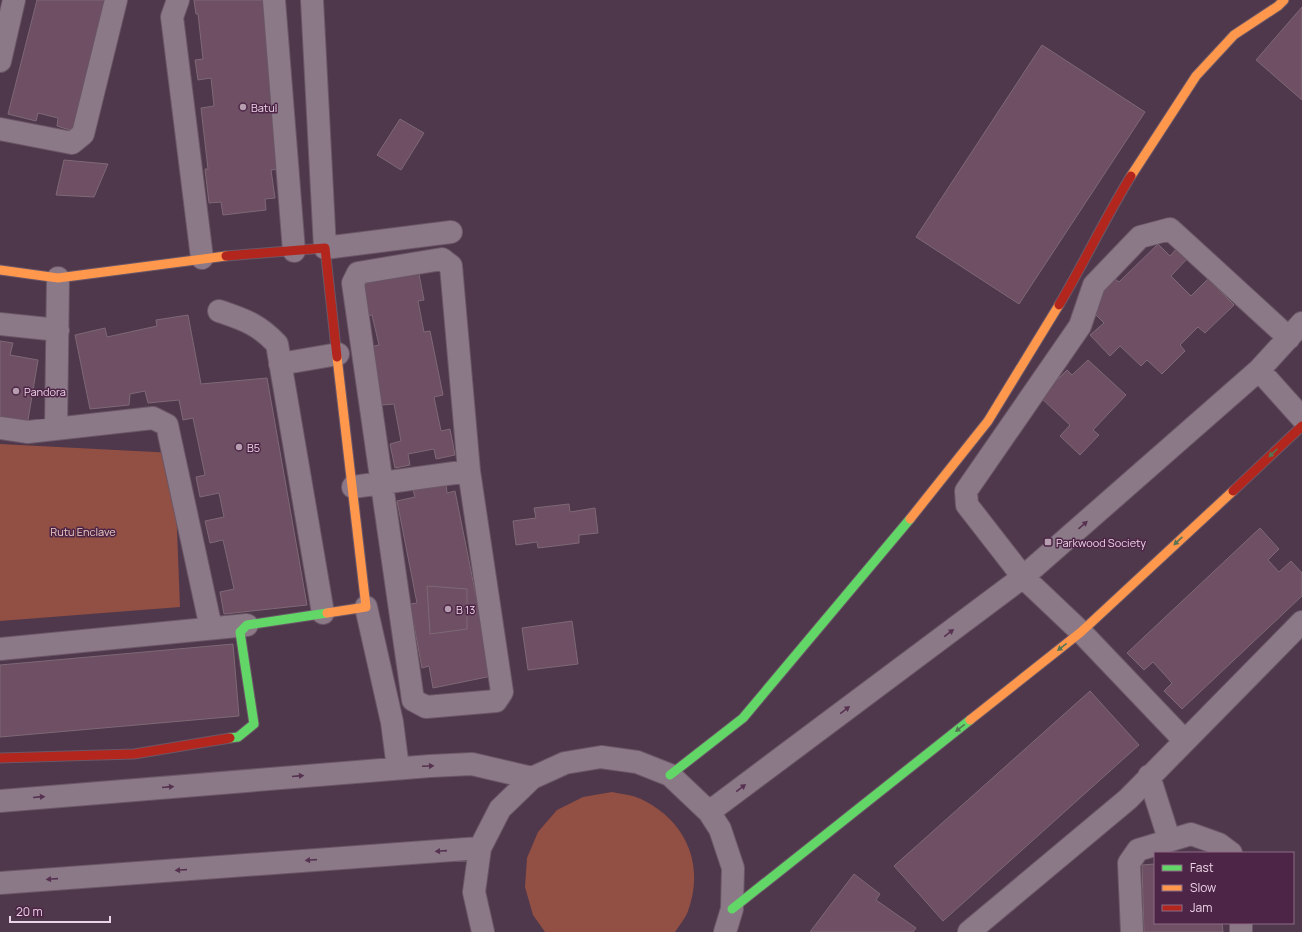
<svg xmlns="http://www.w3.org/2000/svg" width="1302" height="932" font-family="Manrope,sans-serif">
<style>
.green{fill:#924f44}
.building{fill:#6e4f63;stroke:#7e6976}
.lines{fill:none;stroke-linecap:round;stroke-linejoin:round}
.street-casing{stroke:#6b5767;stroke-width:24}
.fast-casing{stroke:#6b5767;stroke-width:11}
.slow-casing{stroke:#6b5767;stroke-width:11}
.jam-casing{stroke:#6b5767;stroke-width:11}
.street{stroke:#8b7988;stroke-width:22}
.fast{stroke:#63d668;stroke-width:9}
.slow{stroke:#ff974d;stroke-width:9}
.jam{stroke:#b3261e;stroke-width:9}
.oneway{fill:#577555}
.oneway2{fill:#563250}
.poi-dot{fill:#b69db0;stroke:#4d2546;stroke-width:1.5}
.labels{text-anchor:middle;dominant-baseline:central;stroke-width:3;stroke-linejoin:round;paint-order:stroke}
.poi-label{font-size:11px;fill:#edd3e7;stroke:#4d2546;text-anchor:start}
.park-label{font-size:11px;fill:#eacac2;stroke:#4d2546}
</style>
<rect width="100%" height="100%" fill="#4f384b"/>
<path class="green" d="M0 444 174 453 180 607 0 621Z
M612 792C621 794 633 795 641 799 686 821 705 864 688 911 685 919 679 926 675 932H545L533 915 525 887 527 858 538 832 557 810 583 797Z"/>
<path class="building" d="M37 0H105L73 131 57 126 58 118 38 113 36 121 8 114Z
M194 0H265L280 169 271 170 275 198 265 199 266 210 223 215 221 202 209 203 205 169H208L201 108 214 106 211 78 198 80 195 60 203 59 198 14H196Z
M1302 7V100L1256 60Z
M1042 45 1145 112 1019 304 916 237Z
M400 119 424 133 401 170 377 155Z
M64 160 108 164 94 197 56 195Z
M1158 244 1170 256 1177 248 1187 259 1171 276 1191 296 1208 279 1234 305 1205 333 1198 327 1180 345 1185 351 1162 374 1147 360 1141 366 1120 346 1110 356 1090 335 1104 323 1087 306 1115 279 1119 282Z
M418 269 424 300 418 301 424 332 430 331 443 395 434 397 441 431 450 429 455 455 436 459 434 449 408 454 410 465 395 468 390 444 401 441 394 404 382 405 370 347 379 345 372 315 364 317 357 281Z
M188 315 201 384 267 378 307 605 224 614 220 592 234 589 223 540 210 543 205 521 224 517 219 493 200 497 196 477 205 475 193 418 183 420 179 400 148 403 145 391 130 394 129 405 90 409 75 335 105 328 107 337 157 326 156 320Z
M0 341 13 343 10 355 38 360 27 426 0 421Z
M1088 360 1126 395 1093 430 1099 435 1080 455 1060 436 1070 425 1040 397 1067 370 1072 375Z
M446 484 447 493 455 491 492 676 433 688 429 666 422 668 410 604 417 603 397 501 415 497 413 490Z
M569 504 570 512 595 508 598 533 579 535V543L538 548 537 542 516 545 513 521 536 518 534 508Z
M1260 528 1279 549 1268 560 1279 572 1291 561 1302 573V596L1182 709 1164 691 1172 683 1153 662 1144 670 1127 653Z
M427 586 467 589V629L430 634Z
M572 621 578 664 528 670 522 628Z
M233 644 239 716 0 737V665Z
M1090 691 1139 745 943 921 894 866Z
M1155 864V923H1222L1223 932H1144L1142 865Z
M854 874 880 894 876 900 916 928 913 932H810Z"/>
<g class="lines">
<g class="street-casing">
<path id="street" d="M178 0 172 17 202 258
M274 0 294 251
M312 0 325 248 451 232
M0 61 14 0
M0 129 72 143 83 134 116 0
M219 311C245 320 258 324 277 344L323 613
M0 324 58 330
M280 364 338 354
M1259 370 1302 418
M0 428 28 432 153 418 167 425 211 628
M56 429 58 278
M353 487 469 471 502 692 496 701 426 707 413 700 353 283 358 273 442 259 451 266 469 471
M366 607 392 722 398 768
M0 649 247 625
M1184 740 1081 632 1023 577 967 505 966 491 1080 326 1094 285 1140 237 1170 229 1289 338
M1149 776 1169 839
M0 801 430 766 472 764 532 778
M709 812 1023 577 1259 370 1302 323
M0 883 480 848
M1241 923V932
M483 932 474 892 480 848 500 809 532 778 565 763 601 757 637 762 670 775 709 812 720 829 733 868 732 909 725 932
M969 932 1128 799 1302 622
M1132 932 1129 863 1138 850 1191 834 1219 844 1231 853"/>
</g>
<g class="fast-casing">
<path id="fast" d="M230 738 238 737 254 724 240 632 247 625 327 613
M670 775 743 718 910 519
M732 909 970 720"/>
</g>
<g class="slow-casing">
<path id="slow" d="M1131 176 1196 76 1234 35 1278 6 1284 0
M0 270 58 278 226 256
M910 519 988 421 1059 305
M327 613 366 607 337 357
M970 720 1081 632 1233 491"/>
</g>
<g class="jam-casing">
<path id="jam" d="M226 256 325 248 337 357
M1059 305C1084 263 1105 218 1131 176
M1233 491 1302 426
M0 758 134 754 230 738"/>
</g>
<use href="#street" class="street"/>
<use href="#fast" class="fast"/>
<use href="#slow" class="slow"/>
<use href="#jam" class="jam"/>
</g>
<defs><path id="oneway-solid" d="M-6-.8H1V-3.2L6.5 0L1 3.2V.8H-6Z"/></defs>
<g class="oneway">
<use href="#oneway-solid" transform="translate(1273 453) rotate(137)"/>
<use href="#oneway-solid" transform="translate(1178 541) rotate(137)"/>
<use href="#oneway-solid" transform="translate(1062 647) rotate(142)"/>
<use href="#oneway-solid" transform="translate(960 728) rotate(142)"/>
</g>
<g class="oneway2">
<use href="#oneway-solid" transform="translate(1083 525) rotate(-41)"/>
<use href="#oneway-solid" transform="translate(949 633) rotate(-37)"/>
<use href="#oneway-solid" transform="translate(845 710) rotate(-37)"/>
<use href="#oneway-solid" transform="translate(428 766) rotate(-3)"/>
<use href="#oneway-solid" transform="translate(298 776) rotate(-5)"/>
<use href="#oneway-solid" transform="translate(168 787) rotate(-5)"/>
<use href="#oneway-solid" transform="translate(741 788) rotate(-37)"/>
<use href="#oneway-solid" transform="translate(39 797) rotate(-5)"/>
<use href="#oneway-solid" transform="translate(441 851) rotate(176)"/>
<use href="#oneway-solid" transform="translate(311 860) rotate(176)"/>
<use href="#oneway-solid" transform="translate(181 870) rotate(176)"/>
<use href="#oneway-solid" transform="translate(52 879) rotate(176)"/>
</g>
<g class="poi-dot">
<circle cx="243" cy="107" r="4"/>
<circle cx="16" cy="391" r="4"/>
<circle cx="239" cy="447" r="4"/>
<rect x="1044" y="538" width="8" height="8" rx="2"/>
<circle cx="448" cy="609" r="4"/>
</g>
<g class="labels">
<g class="poi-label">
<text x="251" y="107">Batul</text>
<text x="24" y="391">Pandora</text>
<text x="247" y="447">B5</text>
<text x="1056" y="542">Parkwood Society</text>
<text x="456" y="609">B 13</text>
</g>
<g class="park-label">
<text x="83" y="531">Rutu Enclave</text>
</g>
</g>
<rect x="1154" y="852" width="140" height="72" fill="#4d2546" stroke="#8d6b86"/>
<rect x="1162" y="865" width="20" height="6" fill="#63d668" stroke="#8d6b86"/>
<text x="1190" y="872" font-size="12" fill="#edd3e7">Fast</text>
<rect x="1162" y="885" width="20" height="6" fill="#ff974d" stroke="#8d6b86"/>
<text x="1190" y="892" font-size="12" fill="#edd3e7">Slow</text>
<rect x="1162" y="905" width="20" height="6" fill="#b3261e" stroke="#8d6b86"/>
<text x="1190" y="912" font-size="12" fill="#edd3e7">Jam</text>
<path d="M10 916v6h100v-6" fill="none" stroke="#edd3e7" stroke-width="2"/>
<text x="16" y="916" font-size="12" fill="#edd3e7" stroke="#4d2546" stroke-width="3" paint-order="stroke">20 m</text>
</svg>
